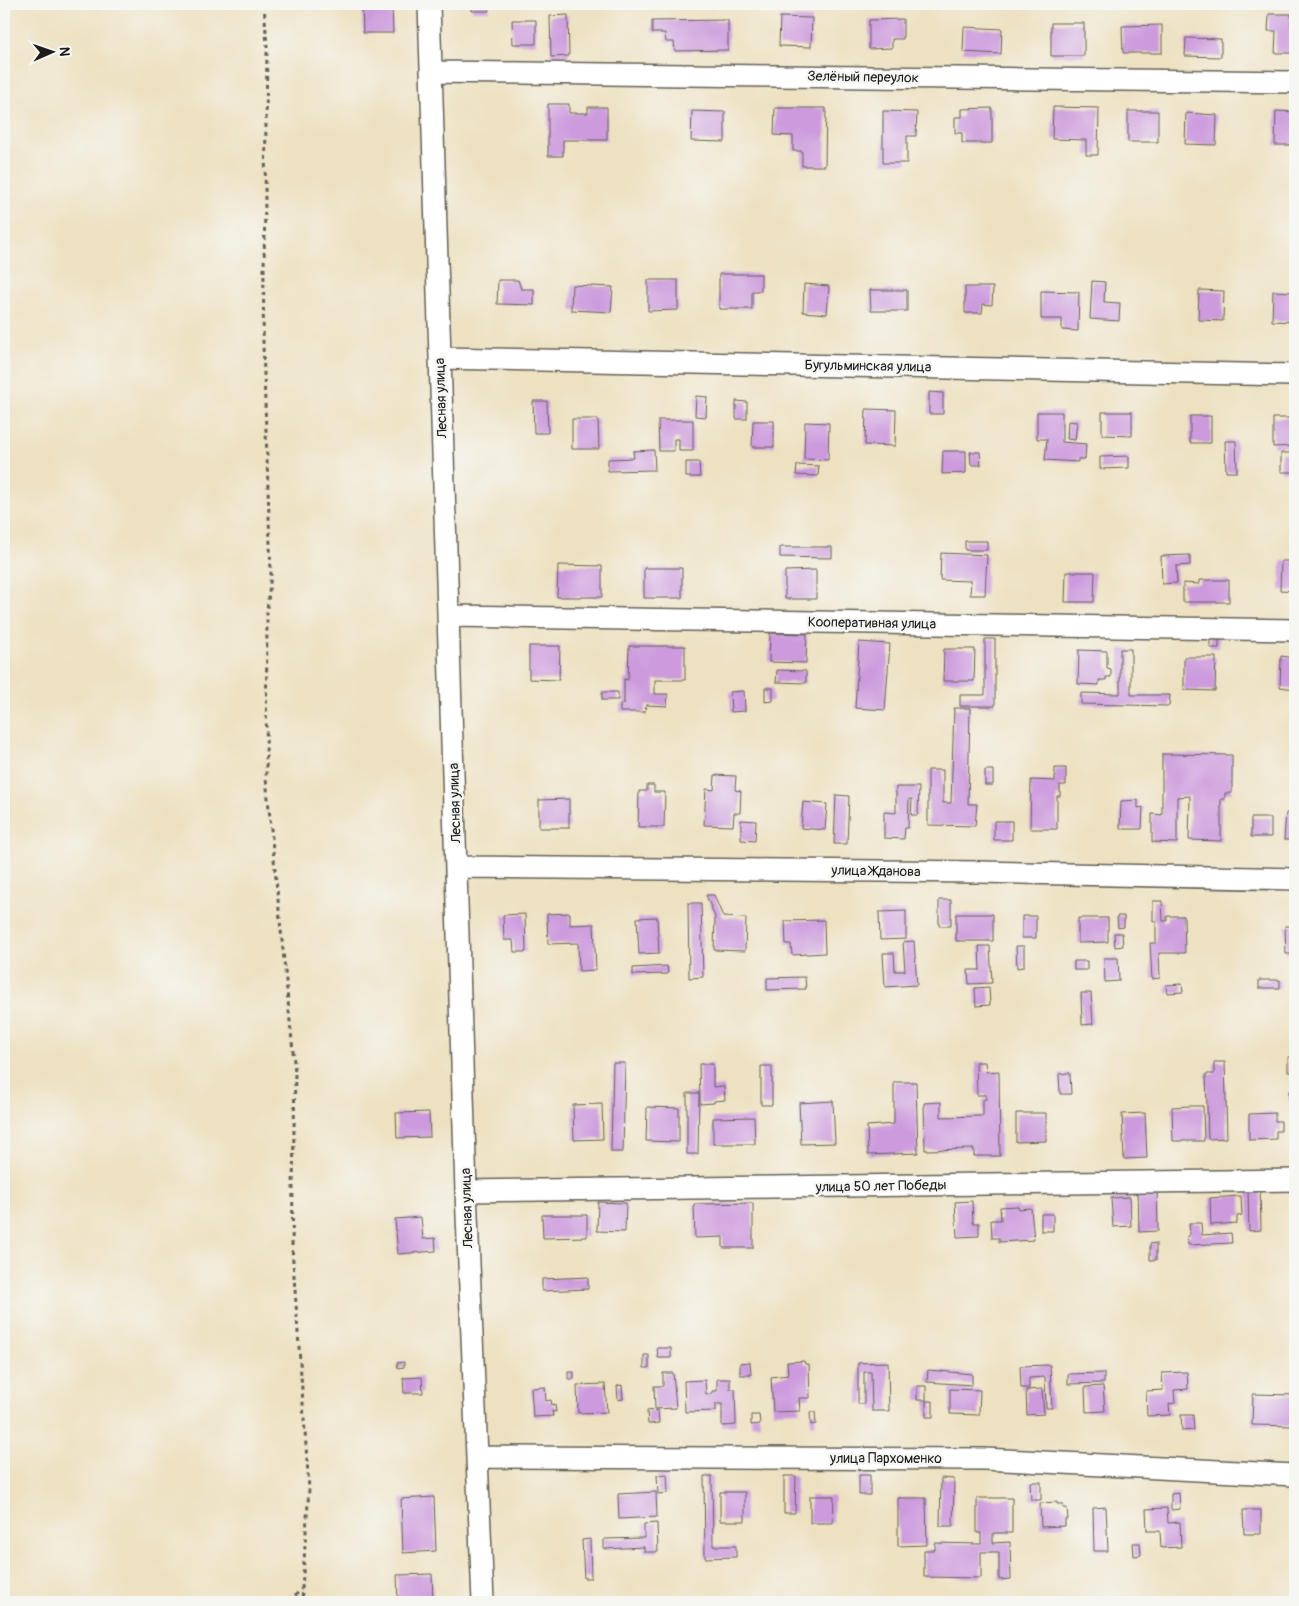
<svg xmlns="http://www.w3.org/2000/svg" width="1299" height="1606" font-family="Pangolin,sans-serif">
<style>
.building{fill:#cc9add}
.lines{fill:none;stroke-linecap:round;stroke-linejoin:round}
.minor-casing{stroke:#656156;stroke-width:24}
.path{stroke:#656156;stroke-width:3;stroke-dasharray:4 4;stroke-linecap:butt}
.minor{stroke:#fff;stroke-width:21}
.labels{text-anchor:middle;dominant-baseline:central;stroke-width:5;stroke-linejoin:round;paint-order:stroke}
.street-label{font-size:14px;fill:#1c1c1c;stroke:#f6f6f2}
</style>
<rect width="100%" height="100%" fill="#f6f6f2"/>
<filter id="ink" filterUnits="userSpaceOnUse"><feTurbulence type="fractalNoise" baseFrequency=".02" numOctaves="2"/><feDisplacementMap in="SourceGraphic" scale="10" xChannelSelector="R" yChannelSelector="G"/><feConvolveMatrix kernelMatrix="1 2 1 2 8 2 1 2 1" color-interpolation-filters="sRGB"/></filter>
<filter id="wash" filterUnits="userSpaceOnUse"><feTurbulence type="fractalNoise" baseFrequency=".0096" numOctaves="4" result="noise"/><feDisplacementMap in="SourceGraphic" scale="20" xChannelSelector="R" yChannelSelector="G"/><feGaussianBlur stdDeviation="1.12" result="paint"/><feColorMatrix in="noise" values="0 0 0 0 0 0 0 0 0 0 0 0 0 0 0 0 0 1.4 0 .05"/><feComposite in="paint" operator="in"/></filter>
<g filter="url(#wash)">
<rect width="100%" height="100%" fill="#ede1c1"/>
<g id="blocks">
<path class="building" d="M362 4H392L393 33H363Z
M472 4H489V11H472Z
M1269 14H1291V24H1295V53H1275L1276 31H1268Z
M568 15 569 56 551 57 550 16Z
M780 17 812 18 811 47 779 46Z
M903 19V39H892V48L869 49V20Z
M512 20H536V44H513Z
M728 20V50L675 51 674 42H666L665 33H652V21Z
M1051 23H1084V56H1051Z
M1162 25V53H1123L1122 26Z
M964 27 1002 29 1001 54 963 52Z
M1186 38 1221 39V57L1185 56Z
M548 104H569V113H588V107H607V140H563V156H548Z
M1053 107 1099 108 1098 155H1086V140L1052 139Z
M775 108H826L825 166H802V151H793V136L774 135Z
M992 108V143H962V133H955V117H962V109Z
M692 111 725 112V142L691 141Z
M883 111 917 112 916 136H907V163H883Z
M1128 111H1158V142H1128Z
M1276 111 1295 112V145H1275Z
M1186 113 1217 115 1216 145 1185 144Z
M719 274H761V291H752V309H719Z
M498 280H518L521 289H534V305L497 304Z
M648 280H678V310L648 311Z
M1092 281 1105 282 1104 302 1120 303 1119 321 1090 319Z
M804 284 829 286 827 314 803 312Z
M572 285 613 287 611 312 571 310Z
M965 287H993L992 305 983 304 982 313H965Z
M870 290H907V311H871Z
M1199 290 1224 291 1223 321 1198 320Z
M1041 291 1079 292 1078 331 1062 330V319H1041Z
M1273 291 1295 292V322L1272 321Z
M929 392 943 393V414H929Z
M696 396 707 397 706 417 695 416Z
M533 401H547L548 433H534Z
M736 401 747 402V419H736Z
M866 409 896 410 895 446 865 445Z
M1037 412H1062V442L1086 444 1085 459H1078V462L1045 460 1047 439H1037Z
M1102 412H1132V436L1102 435Z
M1190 416H1211V443H1190Z
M1273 418H1295V446L1273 447Z
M572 419H598L599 449H572Z
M658 420H693V451H679V439H674V451H659Z
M753 421H774V447H752Z
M1068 421 1077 422 1075 440 1067 439Z
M805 422 829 423 828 460 804 459Z
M1225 441H1236L1237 472H1226Z
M654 450 655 470 608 471V459L634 458 633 451Z
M943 451H966V473L942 474Z
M970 452H980L981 465H971Z
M1281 453H1295V472H1281Z
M1129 456V468L1100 469V457Z
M686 462H699L700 477H686Z
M797 465 819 466 818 476 796 475Z
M965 541H987V550H965Z
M780 547H832V558L780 557Z
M941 553 987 555 985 595H970L971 581 940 580Z
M1190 555V565L1176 566 1177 583 1162 584 1161 556Z
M1281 561H1295V591L1280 590Z
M558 565 602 566V597H557Z
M644 568H682V598H644Z
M816 570V599H785V571Z
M1066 572H1095L1094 602H1065Z
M1199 580H1229V602H1183V583L1199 584Z
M770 633 807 634 806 663 769 662Z
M1210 633H1219V648H1210Z
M985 639H995V706H960V695H985Z
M859 642 890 644 885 710 855 708Z
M529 646H560L559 680 529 679Z
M629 646H685V680H655V694H668L667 706 646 705 645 712H620V704H624V679L628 680Z
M944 649H975L974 681H943Z
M1120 649H1131V695H1170L1169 706 1081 704V693L1120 694Z
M1079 650 1107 651V668L1111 669V677H1106V680H1099V685L1078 684Z
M1281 656 1295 658V689L1280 687Z
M1184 657H1216L1215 691 1184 690Z
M777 670 806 671V683L776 682Z
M765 688H773V701L765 702Z
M744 691 745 711 731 712 730 692Z
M602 692H618V700H602Z
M954 708H970L968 804H977L975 826 928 825V770H943V803H951Z
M1162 754 1232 755V793H1225V799H1221V841L1189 840 1190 796 1177 797V843L1152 842V814L1162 815Z
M1055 768H1066V785H1060V796H1057V829H1030L1031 780 1055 781Z
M985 770H993V785H985Z
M715 775 736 776 735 790 741 791 740 813H734L733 826 704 825 706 789 714 790Z
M647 785H654V792H665L664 827H638L639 791H647Z
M896 787H919L918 815H911L912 799H909L908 828H905L904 839 884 838V812L896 813Z
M836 795 849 796 847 844H834Z
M569 799V828H539V800Z
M1138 800V808L1143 807 1142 829H1120L1121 801Z
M803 802 827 804 825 830 801 828Z
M1286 813H1295V840H1284Z
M1251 818H1271V837H1251Z
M741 820 756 821 755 841 741 840Z
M994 821H1012V840H994Z
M706 895H714L723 917 746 918 745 951 714 950 715 917Z
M939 900H951V926H939Z
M1153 901H1162L1163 921H1167V916H1184L1185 953H1159L1160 978 1152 979 1150 943H1156V921H1153Z
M688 903H701L703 977 689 978Z
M906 911V939L880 940 879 912Z
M570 913V925L594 924 596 970 579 971 578 943 548 944 547 914Z
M525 914 526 952H514L513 940H504L503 915Z
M956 914H993V941H956Z
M1022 916H1036V938H1022Z
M1117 916H1124V927L1118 928Z
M657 917 659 953 639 954 637 918Z
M1078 918H1108V942L1078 943Z
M824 920 825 953 792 955 791 944H786L785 921Z
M1285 926H1295V954H1286Z
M1114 933H1122L1123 946 1115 947Z
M914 941 917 985 885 987 883 953H894L895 971H905L903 942Z
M979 946H990L992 983 969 984 968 970H980Z
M1016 946H1024V967L1017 968Z
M1104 958H1118L1119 981 1105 982Z
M1074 961H1087V970H1074Z
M667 966 668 974 633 975V968Z
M805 977 806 989 767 990V978Z
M1259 980H1280V988H1259Z
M1182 984 1183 992 1167 993 1166 985Z
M989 987 990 1005 976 1006 975 988Z
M1081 993H1091L1093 1024 1082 1025Z
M1288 1057H1295V1072H1288Z
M976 1062H985L986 1072 999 1071 1000 1156H974V1149L925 1150 924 1103 941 1102V1117L983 1116V1100L986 1099V1095H977Z
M1214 1062H1225L1227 1138 1208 1139 1206 1074H1214Z
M613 1063H625L623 1152H611Z
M699 1064H713V1087L724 1086 725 1100 714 1101V1103L700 1104Z
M761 1066H772V1105H761Z
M1070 1073 1071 1094H1060L1059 1074Z
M894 1082H916L918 1153 868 1155 867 1126 894 1124Z
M1289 1091H1295V1111H1290Z
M687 1093H699L698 1154H687Z
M833 1101 835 1143 801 1144 799 1103Z
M602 1104 603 1139 574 1140 573 1105Z
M1190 1106H1203L1204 1141H1173L1172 1107Z
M647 1107 679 1108V1142L646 1141Z
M429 1112 430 1137 397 1138 396 1113Z
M1016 1113H1046V1141L1016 1142Z
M1145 1113 1147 1158 1124 1159 1122 1114Z
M1275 1113V1121H1281V1131H1276V1139L1249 1140V1114Z
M754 1117 755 1144H713V1118Z
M1293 1140H1295V1156H1293Z
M1248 1186H1260L1261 1230 1249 1231Z
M1138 1189H1157L1158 1231 1139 1232Z
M1241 1196 1242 1215 1237 1216V1223L1211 1225 1210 1198Z
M1130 1197 1131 1226 1113 1227 1111 1198Z
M972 1201 973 1223H979V1236L957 1237 955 1202Z
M598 1202 626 1203 625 1232 597 1231Z
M753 1203V1248H723V1237L695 1238 694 1204Z
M1018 1206 1019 1209 1031 1208 1034 1240 999 1242V1238H992L991 1220H1001L1000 1207Z
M1041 1214H1053V1231H1041Z
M542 1215H587V1237L543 1238Z
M421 1217 423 1239 435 1238 436 1251 398 1254 395 1219Z
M1189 1223H1201L1202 1235 1231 1233 1232 1243 1188 1245 1187 1236 1190 1235Z
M1156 1243V1260H1150V1244Z
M588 1277V1289L542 1291V1279Z
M657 1348H671V1358H658Z
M644 1355H649V1368H644Z
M804 1361 805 1364H809L810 1398H799L800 1411 773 1412 771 1377 788 1375 787 1362Z
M404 1362V1367L398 1368 397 1363Z
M750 1362 751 1375H740V1363Z
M888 1362 889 1411H872L871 1372H864V1404H858V1363Z
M1050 1365 1052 1408H1046L1045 1377 1029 1378V1388H1021L1020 1366Z
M928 1370 972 1374V1385L927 1382Z
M568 1372H574V1379H568Z
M1187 1372 1188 1389 1174 1390 1175 1403 1169 1404 1170 1415 1147 1416 1146 1391 1163 1390 1162 1373Z
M663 1373H673L676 1408 655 1409 654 1386H663Z
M1104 1373V1383L1068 1384V1374Z
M422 1377 423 1393H404L403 1378Z
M717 1379H730V1389H735L736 1425 722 1426V1404H716V1411L685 1412 684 1381 705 1380 706 1394H712V1391H717Z
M605 1384 607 1412 578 1413 577 1385Z
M622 1385 623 1399 618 1400 617 1386Z
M917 1386H926V1400H917Z
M1103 1386 1105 1411 1086 1412 1085 1387Z
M545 1387 546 1401 551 1400 552 1405 555 1404 556 1412 552 1411 553 1416 533 1417 531 1388Z
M950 1389 980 1390 979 1415 950 1414Z
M1042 1389 1044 1414 1027 1415 1026 1390Z
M1253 1394 1295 1395V1426L1252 1425Z
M926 1401H933V1417H926Z
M658 1410 659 1423 648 1424 647 1411Z
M810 1412H815L816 1424 811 1425Z
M751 1415H759L760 1424 751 1425Z
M1181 1415H1193L1194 1430 1182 1431Z
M667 1474 668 1493 658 1494 657 1475Z
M859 1475H870V1495H859Z
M704 1476H712L713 1546H736V1557L705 1558Z
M784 1476H796L795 1513H784Z
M941 1478 954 1479 953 1526H940Z
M1030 1482H1041V1500H1031Z
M656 1492 657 1517 619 1519 618 1494Z
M720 1492H745V1521H720Z
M1179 1493 1180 1509 1171 1510V1494Z
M810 1496H834L833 1523H810Z
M434 1497 436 1551 403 1553 401 1499Z
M898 1498H926L927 1545 898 1546Z
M977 1498H1012V1533H993V1543L1010 1542 1011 1579 999 1580V1552H981V1578L924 1577V1550H935V1543L981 1544V1533H977Z
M1057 1502V1504H1063V1508H1067L1068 1519H1065V1526L1041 1527 1040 1503Z
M1106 1507 1108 1551H1094L1093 1508Z
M1167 1508 1168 1523 1180 1522 1181 1547 1161 1548 1160 1531H1147L1146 1509Z
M1243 1510H1261V1534H1244Z
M657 1523 658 1552H644V1547L604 1549V1539L644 1538V1524Z
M590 1539 591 1578H584L582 1540Z
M1133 1543H1140L1141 1555 1134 1556Z
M432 1574 433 1602H398L397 1575Z"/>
</g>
</g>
<g filter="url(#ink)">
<use href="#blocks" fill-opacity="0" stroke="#656156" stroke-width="1"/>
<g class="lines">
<g class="minor-casing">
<path id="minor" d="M429 4 466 1191 483 1602
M431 72 1295 82
M440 358 1295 375
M449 616 1295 630
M457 867 980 872 1295 879
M466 1191 1295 1180
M477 1457 984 1459 1295 1475"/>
</g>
<path class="path" d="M264 4 267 47 263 345 271 574 267 610 266 778 295 1072 292 1247 309 1489 302 1589 303 1602
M290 1602 301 1589"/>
<use href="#minor" class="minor"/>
</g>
</g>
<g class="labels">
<g class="street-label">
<text transform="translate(863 77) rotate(1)">Зелёный переулок</text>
<text transform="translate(868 366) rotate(1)">Бугульминская улица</text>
<text transform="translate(441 398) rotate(-92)">Лесная улица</text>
<text transform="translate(872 623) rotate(1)">Кооперативная улица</text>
<text transform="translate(455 803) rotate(-92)">Лесная улица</text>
<text transform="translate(876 871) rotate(1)">улица Жданова</text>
<text transform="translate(881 1186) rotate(-1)">улица 50 лет Победы</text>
<text transform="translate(467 1208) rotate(-92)">Лесная улица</text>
<text x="886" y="1458">улица Пархоменко</text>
</g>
</g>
<rect width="1299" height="1606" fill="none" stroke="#f6f6f2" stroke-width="20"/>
<g transform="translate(52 52) rotate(88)" stroke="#f6f6f2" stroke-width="4" paint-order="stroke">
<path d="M0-4L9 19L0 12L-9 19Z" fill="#1c1c1c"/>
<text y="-8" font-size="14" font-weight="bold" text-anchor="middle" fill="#1c1c1c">N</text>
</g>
</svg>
